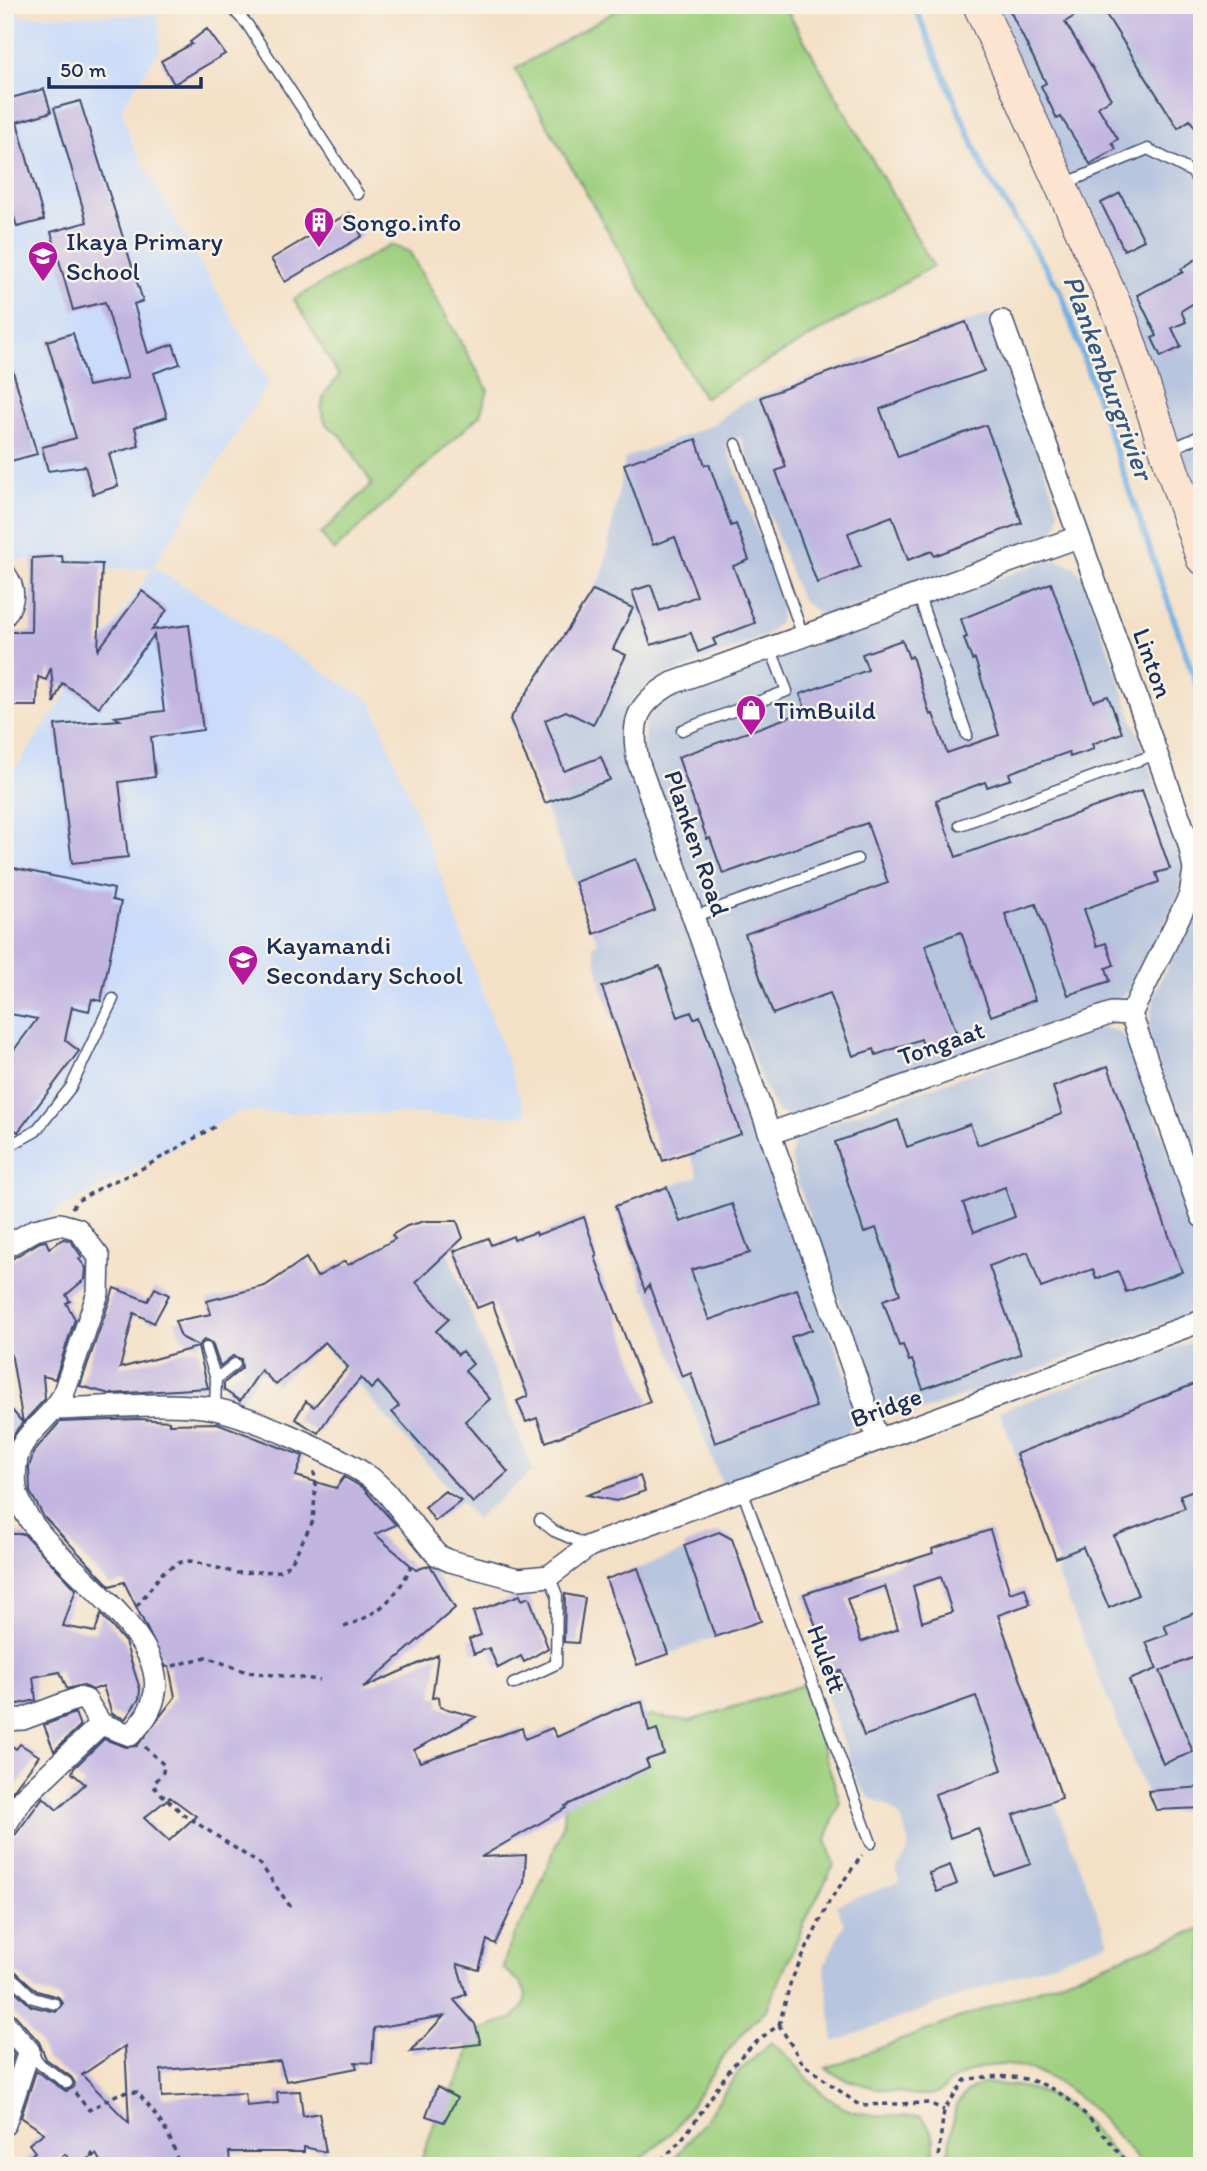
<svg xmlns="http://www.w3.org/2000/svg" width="1207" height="2171" font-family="Itim,sans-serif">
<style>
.built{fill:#cadcf9}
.industrial{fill:#b7c5de}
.green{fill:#9fd07f;stroke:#5d806e;stroke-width:2}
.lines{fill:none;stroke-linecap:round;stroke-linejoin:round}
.stream{stroke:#70b0e4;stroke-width:6}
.building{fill:#c2b6e1;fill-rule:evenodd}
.lane-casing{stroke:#3c4a6e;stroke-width:13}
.street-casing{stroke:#3c4a6e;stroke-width:24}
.secondary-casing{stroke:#3c4a6e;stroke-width:34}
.path{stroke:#3c4a6e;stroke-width:3.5;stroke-dasharray:5 5;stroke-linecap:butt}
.lane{stroke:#fff;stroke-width:10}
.street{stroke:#fff;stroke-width:21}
.secondary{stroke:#fde4d1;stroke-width:32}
.labels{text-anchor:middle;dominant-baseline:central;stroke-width:5;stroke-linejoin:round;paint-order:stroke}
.poi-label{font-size:26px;fill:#1b2f5e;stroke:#f7f3e8;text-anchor:start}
.street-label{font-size:26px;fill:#1b2f5e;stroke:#f7f3e8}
.water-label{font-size:28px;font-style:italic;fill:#355686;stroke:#f7f3e8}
</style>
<rect width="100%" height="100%" fill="#f7f3e8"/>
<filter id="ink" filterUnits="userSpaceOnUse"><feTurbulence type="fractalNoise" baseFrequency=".0143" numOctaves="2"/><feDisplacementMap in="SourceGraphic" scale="14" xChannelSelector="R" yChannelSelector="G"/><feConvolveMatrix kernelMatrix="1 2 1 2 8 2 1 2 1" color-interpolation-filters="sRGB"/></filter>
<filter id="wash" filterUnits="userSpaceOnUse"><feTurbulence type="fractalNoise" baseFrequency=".00686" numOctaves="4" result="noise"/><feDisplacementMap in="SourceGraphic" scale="28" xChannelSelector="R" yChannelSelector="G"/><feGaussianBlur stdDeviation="1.57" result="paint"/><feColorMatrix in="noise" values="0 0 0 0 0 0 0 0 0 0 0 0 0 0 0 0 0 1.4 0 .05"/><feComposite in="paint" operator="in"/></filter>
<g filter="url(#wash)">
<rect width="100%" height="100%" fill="#f4e0c6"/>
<path class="built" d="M159 15 160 50 121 108 133 146 269 382 153 567 371 701 436 862 527 1116 238 1112 5 1241V784L153 568 61 570 55 560H5V16Z"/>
<path class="industrial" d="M993 5H1202V514Z
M990 314 1059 511 1058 524 1051 535 834 614H819L800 598 741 437 725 442 782 602 780 622 765 636 648 684 635 696 622 720 621 735 855 1402 853 1424 848 1434 833 1445 722 1484 615 1206 698 1176 689 1152 663 1161 602 987 593 945 598 943 510 719 603 574 625 458 710 426 741 403Z
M1058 560 1075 567 1084 581 1183 862 1181 889 1135 988 1112 1002 803 1113 789 1116 777 1112 762 1082 644 751 645 726 649 715 664 700 679 692 1046 561Z
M1202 891V1185L1151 1043 1149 1026 1155 993Z
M1102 1027 1119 1032 1130 1043 1202 1245V1310L911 1415 895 1414 882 1407 873 1395 798 1183 791 1160 793 1145 805 1132Z
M442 1238 533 1471 476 1519 302 1321Z
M1202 1338V1810L1154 1813 1057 1573 1061 1570 999 1411Z
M719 1532 732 1539 761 1621 637 1665 606 1580 685 1551 684 1545Z
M1001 1625 1062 1798 1054 1801 1109 1942 834 2042 824 1966 844 1924 836 1905 899 1882 896 1869 907 1853 909 1842 901 1818 891 1807 871 1799 859 1785 822 1684Z"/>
<path class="green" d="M626 5H784L933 266 704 398 515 69Z
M390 245 409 251 488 390 480 415 334 551 321 534 372 484 343 438 326 424 321 410 324 395 339 376 294 299Z
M803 1685 840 1802 826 1839 834 1865 808 1915 767 2009 746 2029 721 2060 674 2130 633 2166H419L436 2119 464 2069 471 2039 480 2030 514 2018 524 2006 526 1994 521 1983 503 1968 508 1948 535 1898 561 1832 571 1777 623 1724 651 1716 690 1721Z
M1202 1928V2166H1143C1112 2130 1078 2085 1031 2070 1004 2061 973 2064 950 2083 944 2088 942 2092 933 2094 915 2099 838 2082 826 2068Z
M771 2042C802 2064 820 2106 860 2113 880 2117 901 2115 921 2117 937 2134 935 2144 932 2166H668L702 2125 737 2074Z
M982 2084C1056 2083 1080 2112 1124 2166H946L956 2105 968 2091Z"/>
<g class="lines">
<path class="stream" d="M914 5 985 172 1060 290 1202 700"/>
</g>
<g id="blocks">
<path class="building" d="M1007 5H1092L1065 22 1111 99 1098 107 1118 139 1112 143 1116 149 1090 164 1061 117 1057 119 1041 86 1046 83Z
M1100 5H1202V139L1190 120 1178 128Z
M207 29 225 54 174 84 161 61 192 44 190 42Z
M44 89 51 112 17 122 44 220 17 227 5 186V97L11 98Z
M80 101 143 301 134 304 148 353 173 344 180 364 154 373 167 417 135 427 139 446 109 454 118 486 93 494 85 466 48 471 42 447 76 438 47 341 73 333 88 386 128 378 105 302 73 310 51 232 87 222 54 108Z
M1120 193 1144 240 1124 250 1101 203Z
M349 213 362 236 285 282 271 259Z
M1202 255V298L1181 311 1186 322 1172 328 1181 347 1161 357 1152 338 1157 336 1137 295 1183 272 1181 269Z
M966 322 984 371 880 409 898 457 986 425 1022 523 934 556 932 551 908 560 892 516 848 533 860 567 817 583 776 471 786 467 761 397Z
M5 361H10L37 454 11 461 5 441Z
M696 439 705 465 709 464 731 526 736 524 749 560 733 566 755 623 713 639 716 645 698 652 691 633 651 645 632 591 651 585 660 611 697 596 675 537 653 545 624 464Z
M62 556 63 563 102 564 98 650 142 591 167 610 152 630 189 625 203 730 151 737 155 777 119 782 128 857 72 863 55 725 120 720 115 717 164 711 154 635 99 707 62 683 54 703 51 667 46 680 38 677 37 706H5V632H31L32 558Z
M1051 583 1093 701 1108 696 1122 733 1092 744 1094 749 1070 757 1069 752 1009 773 1011 779 987 787 985 782 936 800 956 857 1142 790 1170 869 1156 873 1159 882 1084 909 1097 946 1106 943 1114 965 1106 968 1110 981 1068 995 1036 904 1005 914 1035 1000 991 1016 961 932 925 945 957 1034 923 1046 921 1039 876 1055 874 1049 853 1056 830 993 773 1014 745 934 888 883 867 823 723 874 710 838 707 839 678 757 806 711 800 694 868 670 862 654 902 640 909 658 912 656 930 715 933 714 947 753 999 735 975 659 972 660 964 638 967 637 961 619Z
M593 590 633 608 613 649 626 655 593 725 566 711 545 720 564 771 601 757 610 780 545 803 510 719Z
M636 859 655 911 594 934 575 882Z
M5 866 114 889 112 900 121 902 101 1001 92 999 89 1011 72 1007 65 1040 79 1051 18 1132 5 1122V1062L37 1019 5 1013Z
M660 966 678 1017 691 1012 694 1019 700 1016 741 1134 663 1161 602 987Z
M1108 1066 1182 1272 1126 1292 1118 1271 1096 1279 1093 1269 1041 1288 1028 1252 989 1266 1021 1354 923 1389 912 1360 909 1361 903 1345 899 1346 883 1300 900 1294 876 1228 864 1233 835 1142 898 1120 907 1147 970 1124 978 1145 1062 1114 1053 1087ZM1005 1187 1015 1217 974 1232 963 1203Z
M667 1187 680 1222 732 1204 750 1253 691 1270 709 1320 797 1289 812 1330 791 1337 816 1407 715 1443 691 1373 682 1377 649 1285 645 1291 615 1206Z
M584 1217 597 1256 595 1257 650 1402 546 1442 537 1418 526 1422 517 1401 528 1396 492 1302 477 1308 454 1251 488 1238 491 1245 513 1236 514 1240 536 1232 537 1235Z
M425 1221H457L463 1238 416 1282 449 1319 436 1331 458 1355 462 1351 473 1364 465 1371 490 1399 465 1421 508 1472 473 1503 392 1412 399 1406 378 1382 371 1389 361 1378 336 1406 318 1433 295 1419 306 1401 314 1407 348 1367 325 1342 276 1385 261 1370 240 1401 224 1390V1383L242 1368 241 1359 233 1356 220 1366 212 1343 204 1340 198 1346 181 1337 175 1321 211 1314 207 1301 265 1286 306 1258 317 1277 345 1261 348 1265 395 1239 392 1235 407 1226Z
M63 1239 70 1240 82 1257 79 1259 86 1268 85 1279 66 1295 70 1301 66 1303 75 1319 55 1379 43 1376 45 1399 18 1428 5 1451V1402L23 1423 12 1358 5 1342V1263L40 1242 46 1241 49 1248Z
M114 1288 148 1301 155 1288 169 1295 154 1323 134 1313 120 1368 198 1347 208 1388 110 1394 80 1386Z
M1202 1381V1487L1180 1495 1185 1508 1114 1536 1138 1595 1109 1608 1083 1547 1056 1558 1016 1454Z
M139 1419 169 1421V1424L217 1423 303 1456 296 1476 336 1488 344 1477 363 1488 396 1525 375 1534 416 1570 430 1565 455 1608 363 1688 438 1655 432 1698 439 1697 440 1707 476 1717 414 1750 420 1762 522 1728 525 1739 552 1728 557 1737 624 1706 642 1702 649 1732 657 1729 664 1754 646 1760 649 1767 565 1806 566 1808 481 1857 526 1855 524 1883 495 1944 487 1940 479 1970 457 1964 466 1994 454 2000 475 2024 481 2044 410 2052 444 2016 374 2028 372 2063 355 2062 357 2068 321 2075 286 2081 280 2061 161 2070 162 2097 245 2093 247 2106 278 2103 277 2092 300 2091 303 2116 319 2113 326 2152 304 2147V2152H229L230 2166H103L96 2154 74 2166 65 2154 50 2166H17L35 2152 29 2144 44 2133 21 2117 36 2071 66 2091 73 2088 75 2083 71 2077 46 2059 39 2042 15 2015 5 2011V1981L31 2006 56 2012 63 2003 58 1997 37 1991 5 1962V1839L16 1834 43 1797 57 1810 85 1784 72 1773 74 1768 104 1739 126 1747 137 1746 175 1697 169 1666 166 1667 124 1582 110 1586 44 1517 30 1492 29 1467 34 1451 60 1422ZM170 1797 196 1816 169 1841 144 1818ZM125 2046 129 2123 82 2075Z
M640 1476 645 1491 616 1501 587 1495Z
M445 1491 461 1501 435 1521 425 1507Z
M990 1530 1010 1593 1025 1588 1030 1604 998 1615 1062 1798 1013 1815 1031 1864 995 1876 978 1828 950 1838 935 1794 1002 1770 976 1696 864 1736 841 1671 833 1673 804 1594 933 1553 932 1549ZM941 1577 952 1612 922 1622 913 1586ZM885 1586 898 1629 861 1642 847 1599Z
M719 1532 732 1539 761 1621 715 1637 684 1545Z
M5 1534H24L76 1589 63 1626 95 1632 101 1614 125 1642 140 1689 139 1699 125 1719 112 1714 103 1686 93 1690 82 1685 67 1689 60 1672 33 1677 36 1700 5 1707Z
M638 1568 668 1654 637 1665 606 1579Z
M565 1594 585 1598 578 1643 564 1642Z
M520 1595 522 1600 529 1597 548 1648 524 1662 521 1656 498 1668 489 1648 474 1654 469 1639 481 1635 473 1612Z
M1202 1610V1654L1160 1671 1193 1752 1163 1764 1129 1680 1157 1669 1146 1642 1168 1634 1164 1625Z
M75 1713 80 1726 54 1751 44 1725Z
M5 1741 16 1749 20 1744 39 1756 5 1801Z
M1202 1787V1808L1156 1810 1148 1791Z
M950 1865 957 1884 937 1892 929 1873Z
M5 2044 14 2054 5 2081Z
M437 2087 457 2098 444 2122 426 2116Z"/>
</g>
</g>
<g filter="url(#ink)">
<use href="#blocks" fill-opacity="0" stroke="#3c4a6e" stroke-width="2"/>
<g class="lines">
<g class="lane-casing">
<path id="lane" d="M229 5 247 24 358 194
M1064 184 1148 149 1192 172 1202 187
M736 444 803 636
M1169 450 1202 435
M918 594 967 735
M682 730 787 691 770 647
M960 825 1156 754
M693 917 857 859
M5 1148 36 1131 71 1087 113 999
M206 1348 216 1379 215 1409
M216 1379 235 1364
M742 1490 871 1843
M540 1520 554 1531 589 1546
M513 1684 556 1664 557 1595 549 1576
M5 1970 33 1998 55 2004
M29 2051 41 2065 67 2083"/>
</g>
<g class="street-casing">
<path id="street" d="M1002 321 1189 844 1194 869 1190 895 1131 1014 1202 1217
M5 574C16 589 15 601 5 615
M771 1133 1112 1013 1131 1014
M5 1247 35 1230 60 1224 78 1229 99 1257 98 1293 63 1395C51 1420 18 1434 16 1465 15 1474 15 1488 18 1497 42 1571 221 1650 130 1735L101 1724 23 1798 5 1826
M57 1409C105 1408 155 1402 203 1407 242 1411 338 1455 371 1478L386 1492 437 1555 450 1561 518 1579 549 1576 589 1546 1202 1321
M878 1440 638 761C630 721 637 703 673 683L1078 537
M5 1720 23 1719 79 1698 86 1700 101 1724
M5 2024 29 2051 5 2124"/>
</g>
<g class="secondary-casing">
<path id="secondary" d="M979 5 1122 320 1202 558"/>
</g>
<path class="path" d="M72 1208 77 1201 109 1183 134 1173 216 1126
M137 1606 163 1572 181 1562 191 1561 237 1573 280 1571 291 1563 313 1521 316 1481 313 1469
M344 1627C381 1613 398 1597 414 1560
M173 1666 206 1657 247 1672 320 1680
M145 1747 164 1765 163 1772 154 1784 155 1788 183 1814 261 1865 292 1909
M779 2025 791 1981 830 1900 862 1855
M75 2093 89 2110 120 2093 137 2092C155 2113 175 2138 178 2166
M91 2153 99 2166
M653 2166C690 2139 704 2104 731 2068 744 2051 762 2037 779 2025L803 2064 859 2105 929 2103 944 2110
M937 2166 944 2110 965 2080C1052 2064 1079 2105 1130 2166"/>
<use href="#lane" class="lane"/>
<use href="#street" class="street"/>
<use href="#secondary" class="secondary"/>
</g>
</g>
<defs>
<g id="building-pin" transform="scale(1.575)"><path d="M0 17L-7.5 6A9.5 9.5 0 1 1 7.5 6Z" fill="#b5179e" stroke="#f7f3e8"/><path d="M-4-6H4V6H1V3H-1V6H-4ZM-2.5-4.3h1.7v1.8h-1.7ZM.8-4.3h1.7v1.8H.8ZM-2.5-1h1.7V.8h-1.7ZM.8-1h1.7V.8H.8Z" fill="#fff"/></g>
<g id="school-pin" transform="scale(1.575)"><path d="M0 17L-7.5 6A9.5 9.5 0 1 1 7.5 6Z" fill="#b5179e" stroke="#f7f3e8"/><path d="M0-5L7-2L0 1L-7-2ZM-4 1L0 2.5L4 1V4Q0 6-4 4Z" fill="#fff"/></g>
<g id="shop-pin" transform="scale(1.575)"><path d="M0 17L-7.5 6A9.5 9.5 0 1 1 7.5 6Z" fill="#b5179e" stroke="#f7f3e8"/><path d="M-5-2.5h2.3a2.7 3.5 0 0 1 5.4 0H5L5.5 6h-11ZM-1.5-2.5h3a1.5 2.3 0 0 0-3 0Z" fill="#fff"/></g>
</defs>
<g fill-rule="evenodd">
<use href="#building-pin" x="319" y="222"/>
<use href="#school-pin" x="43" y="256"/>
<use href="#shop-pin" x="751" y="710"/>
<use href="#school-pin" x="243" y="960"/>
</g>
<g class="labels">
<g class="poi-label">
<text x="342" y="222">Songo.info</text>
<text x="66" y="241">Ikaya Primary<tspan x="66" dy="30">School</tspan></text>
<text x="774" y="710">TimBuild</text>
<text x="266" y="945">Kayamandi<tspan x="266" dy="30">Secondary School</tspan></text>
</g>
<g class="street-label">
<text transform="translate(1153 663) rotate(70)">Linton</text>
<text transform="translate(697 843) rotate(71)">Planken Road</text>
<text transform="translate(941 1043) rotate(-19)">Tongaat</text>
<text transform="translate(886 1407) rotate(-20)">Bridge</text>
<text transform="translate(827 1659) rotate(70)">Hulett</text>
</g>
<g class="water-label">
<text transform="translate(1109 377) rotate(70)">Plankenburgrivier</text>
</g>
</g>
<rect width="1207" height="2171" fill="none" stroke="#f7f3e8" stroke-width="28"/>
<path d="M49 77v10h152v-10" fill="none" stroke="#1b2f5e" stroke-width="3.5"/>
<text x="60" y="77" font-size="21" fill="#1b2f5e" stroke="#f7f3e8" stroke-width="5" paint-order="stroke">50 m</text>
</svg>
